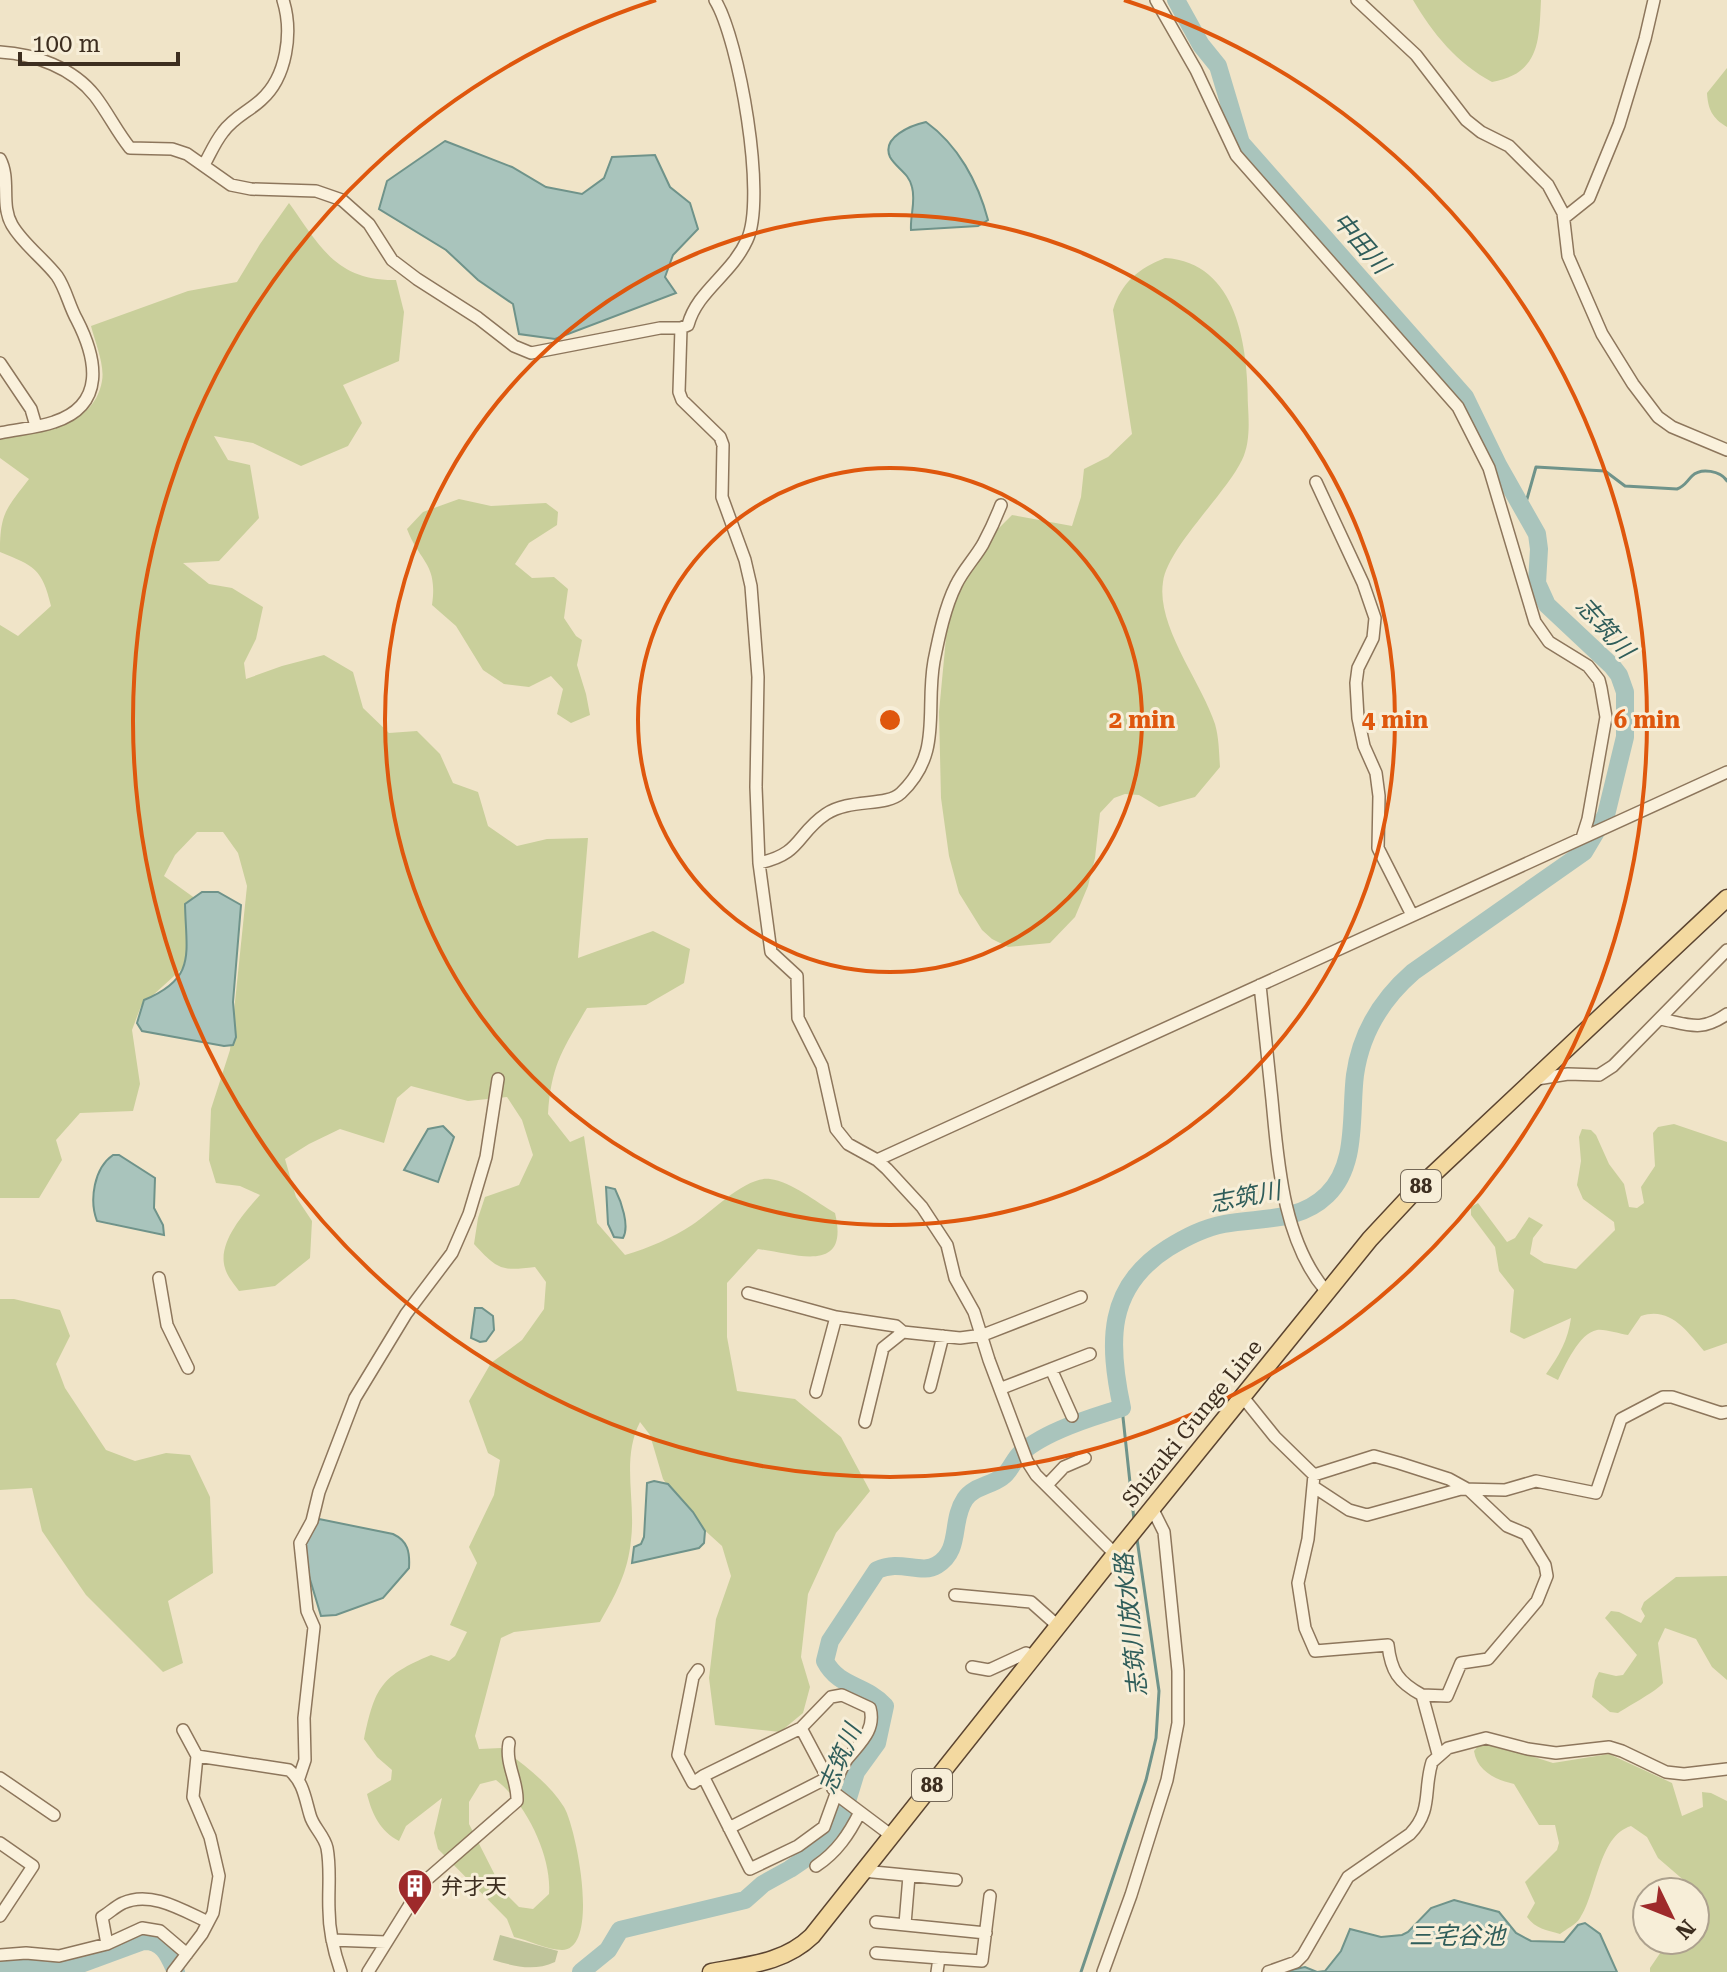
<svg xmlns="http://www.w3.org/2000/svg" width="1727" height="1972" font-family="'Roboto Serif','Noto Sans JP',serif">
<style>
.green{fill:#c9cf9b;fill-rule:evenodd}
.cemetery{fill:#bfc49a}
.water{fill:#a9c4bc;stroke:#6f938a;stroke-width:2}
.lines{fill:none;stroke-linecap:round;stroke-linejoin:round}
.stream{stroke:#6f938a;stroke-width:3}
.river{stroke:#a9c4bc;stroke-width:18}
.minor-casing{stroke:#8d765c;stroke-width:14}
.primary-casing{stroke:#5b4430;stroke-width:19}
.minor{stroke:#faf1dc;stroke-width:11}
.primary{stroke:#f3d9a0;stroke-width:16}
.ring{fill:none;stroke:#df570d;stroke-width:4}
.labels{text-anchor:middle;dominant-baseline:central;stroke-width:6;stroke-linejoin:round;paint-order:stroke}
.shield{fill:#f7eed8;stroke:#756857;stroke-width:2}
.shield-label{font-size:20px;font-weight:bold;fill:#3d2e20}
.street-label{font-size:22px;fill:#3d2e20;stroke:#f7eed8}
.poi-label{font-size:22px;fill:#3d2e20;stroke:#f7eed8;text-anchor:start}
.water-label{font-size:24px;font-style:italic;fill:#2f5d5a;stroke:#f7eed8}
.centre{fill:#df570d;stroke:#f7eed8;stroke-width:4}
.ring-label{font-size:24px;text-anchor:middle;font-weight:bold;fill:#df570d;stroke:#f7eed8;stroke-width:6;stroke-linejoin:round;paint-order:stroke}
</style>
<rect width="100%" height="100%" fill="#f0e4c8"/>
<path class="green" d="M1413 0H1541C1539 41 1540 73 1492 82 1457 63 1433 34 1413 0Z
M1727 68V127C1712 118 1708 109 1707 93Z
M289 203C320 246 336 281 396 280L404 312 399 361 343 385 362 423 348 446 301 466 253 443 214 436 228 460 250 465 259 518 219 561 183 563 209 584 232 588 263 607 256 639 244 663 246 679 282 666 324 655 353 672 363 708 389 733 417 731 440 754 453 783 478 792 488 826 517 846 547 839 588 838 578 958 653 931 690 949 684 983 646 1005 587 1008C563 1049 551 1065 548 1114L570 1142 584 1136 597 1223 625 1255C649 1248 672 1238 692 1225 713 1211 746 1176 770 1179 792 1182 816 1202 835 1213 850 1275 796 1254 758 1249L727 1283V1337L737 1391 795 1399 841 1437 870 1491 836 1533 808 1594 801 1657 810 1687 803 1713 780 1732 715 1725 709 1678 716 1619 731 1576 722 1546 689 1516 663 1479 650 1435 640 1422C621 1459 636 1500 631 1540 628 1572 616 1594 600 1622L514 1632 501 1638 475 1736 479 1749 501 1748C523 1764 549 1783 564 1807 576 1827 601 1949 562 1950 548 1950 528 1940 514 1937L507 1919 438 1849 434 1833 442 1798 406 1826 399 1841C380 1831 372 1814 367 1794L391 1780 392 1770 377 1757 364 1739C375 1687 381 1676 431 1655L449 1661 455 1656 467 1632 450 1625 477 1563 469 1547 494 1495 500 1460 488 1453 469 1401 491 1363 522 1340 544 1309 546 1282 535 1267C501 1271 498 1270 474 1244L478 1218 485 1197 519 1185 533 1155 522 1120 507 1097 468 1101 411 1086 397 1098 384 1143 340 1129 309 1144 285 1159 296 1197 312 1221 310 1258 275 1286 239 1291C234 1284 227 1276 225 1268 217 1243 244 1213 260 1195L240 1186 216 1183 209 1160 211 1109 230 1050 247 886 238 853 223 832H197L175 855 164 876 196 899 193 928 184 967 141 1006 132 1030 140 1084 133 1111 80 1113 56 1140 62 1160 39 1198H0V625L18 636 51 606C42 568 34 566 0 552 0 513 6 509 29 479L0 458V439C37 432 94 428 102 381 105 365 95 342 91 326L188 291 237 282 260 244ZM496 1780C526 1803 552 1856 549 1894L533 1909 519 1907 503 1891 469 1824V1802L480 1784Z
M1165 258C1238 262 1248 348 1248 406 1249 423 1250 444 1242 460 1225 495 1168 547 1163 582 1156 626 1202 683 1215 724 1219 738 1219 752 1220 767L1195 797 1159 807 1139 795 1125 794 1114 798 1100 813 1095 858 1088 886 1075 917 1050 943 1008 947 992 939 982 930 959 893 949 856 941 798 939 712 949 606 982 545 1012 515 1072 526 1081 497 1084 469 1108 457 1132 434 1113 310C1121 283 1139 268 1165 258Z
M459 499 491 506 546 503 558 512 557 525 529 543 515 564 532 578 554 577 568 589 564 618 576 636 582 640 577 665 586 694 590 715 571 723 557 714 563 689 551 676 529 687 504 684 483 670 456 626 432 605C438 563 420 563 407 529L423 512Z
M1674 1124 1727 1142V1343L1704 1351C1687 1331 1670 1306 1641 1316L1628 1335C1619 1334 1606 1329 1597 1330 1579 1333 1565 1366 1558 1380L1546 1374C1559 1356 1568 1340 1571 1318L1524 1339 1510 1332 1514 1290 1499 1271 1495 1247 1471 1215V1207L1478 1203 1507 1242 1515 1238 1529 1217 1543 1225 1533 1238 1530 1254 1544 1263 1576 1269 1615 1230 1614 1222 1583 1199 1577 1185 1581 1161 1579 1137 1582 1129 1591 1130 1596 1135 1609 1164 1624 1184 1629 1207 1637 1208 1644 1203 1641 1187 1655 1166 1653 1133 1658 1127Z
M0 1299H14L60 1310 70 1336 56 1364 65 1388 106 1450 135 1461 166 1453 190 1455 210 1497 213 1573 168 1601 183 1663 163 1672 86 1595 42 1531 32 1488 0 1490Z
M1727 1576V1680L1712 1667 1696 1639 1665 1628 1658 1643 1663 1683C1658 1690 1629 1706 1618 1713L1610 1712 1592 1697 1595 1680 1599 1672 1616 1676 1623 1675 1637 1655 1605 1618 1611 1611 1619 1612 1641 1623 1645 1616 1641 1609 1644 1602 1676 1577Z
M1487 1742 1553 1763 1609 1754 1672 1783 1682 1816 1703 1807 1702 1792 1711 1793 1727 1801V1972H1650V1968L1669 1940H1695V1892H1686L1687 1883 1658 1858 1647 1837 1631 1826C1598 1836 1597 1893 1580 1918 1576 1925 1566 1929 1560 1934 1546 1930 1536 1929 1527 1917L1535 1903 1525 1882 1557 1850 1559 1843 1555 1825H1539L1514 1784C1496 1780 1477 1771 1474 1751L1480 1744Z"/>
<path class="cemetery" d="M500 1935 558 1951 555 1962C533 1972 514 1966 493 1960Z"/>
<path class="water" d="M926 122C958 145 978 182 988 220L978 226 911 230C910 215 916 202 912 187 909 173 896 168 890 157 881 137 912 125 926 122Z
M445 141 512 167 546 187 582 194 604 178 612 157 655 155 670 187 690 203 698 229 673 255 665 277 676 293 555 339 519 334 513 304 478 280 446 250 379 209 387 181Z
M202 892H218L241 905 233 1002 236 1037 233 1045 224 1046 142 1031 137 1023 144 1000C197 978 186 954 185 904Z
M443 1126 454 1137 438 1182 404 1170 428 1129Z
M113 1155H119L155 1178 154 1208 163 1225 164 1235 97 1221C89 1200 94 1168 113 1155Z
M606 1187 615 1189C621 1201 630 1226 623 1238L614 1237 608 1224Z
M475 1308H482L493 1316 494 1330 486 1341 480 1342 471 1338Z
M654 1481 668 1484 693 1512 705 1531 704 1543 699 1548 632 1563 634 1547 641 1544 644 1537 647 1483Z
M319 1519 393 1534C408 1541 410 1552 409 1568L383 1598 336 1615 321 1616 309 1576 305 1545Z
M1454 1900 1499 1912 1516 1933 1531 1941 1564 1942 1578 1925 1585 1923 1600 1934 1617 1972H1282L1305 1967 1317 1972 1325 1971 1341 1951 1350 1929 1381 1937 1402 1935 1408 1932 1431 1908Z"/>
<g class="lines">
<path class="stream" d="M1523 513 1536 467 1605 471 1625 486 1677 489C1685 486 1686 482 1692 476 1701 467 1721 471 1727 481
M1122 1408 1134 1520
M1081 1972 1146 1780 1156 1738 1159 1691 1137 1539"/>
<path class="river" d="M0 1965H78L143 1941C163 1940 169 1956 176 1972
M581 1972 608 1950 620 1930 745 1900 763 1884 790 1869 828 1843 834 1837 840 1824 856 1772 877 1743 885 1706C865 1684 839 1688 825 1661L830 1641 877 1570C900 1559 921 1575 937 1565 962 1550 950 1521 965 1499 974 1486 990 1486 1002 1477 1011 1471 1013 1460 1021 1453 1044 1432 1092 1417 1122 1408 1108 1343 1106 1287 1168 1248 1186 1237 1203 1228 1224 1224 1260 1217 1298 1223 1327 1195 1358 1165 1350 1115 1355 1075 1361 1032 1382 999 1413 972L1584 852 1606 815 1625 737V692L1619 675 1612 666 1547 605 1537 583 1539 549 1537 534 1498 465 1465 397 1241 143 1218 66 1201 45 1176 0"/>
<g class="minor-casing">
<path id="minor" d="M715 0C739 39 767 198 747 240 731 275 697 291 688 325L681 328 679 392 682 400 720 437 723 445 722 497 745 560 751 586 758 677 756 787 759 863 771 952 797 976 798 1018 822 1066 836 1129 848 1144 877 1160 887 1169 922 1207 947 1245 955 1278 974 1312 989 1360 1027 1461 1036 1475 1115 1554
M1156 0 1196 70 1236 155 1458 407 1489 468 1535 622 1549 642 1588 666 1599 680 1601 688 1606 717 1588 819 1582 838
M1357 0 1416 55 1466 120 1481 132 1509 146 1548 185 1563 213 1568 256 1602 334 1633 384 1658 417 1672 427 1727 450
M0 52C35 54 73 68 95 96 108 113 117 132 130 148L172 149 187 154 231 185 251 189 316 191 342 200 369 224 392 260 417 279 478 318 514 346 531 353 660 328H681
M0 159C11 180 0 204 12 225 23 244 43 258 57 276 66 289 69 306 77 320 97 359 106 405 54 422 37 428 18 429 0 433
M204 165C210 154 215 142 223 132 234 117 248 112 261 100 287 77 293 32 283 0
M1564 218 1589 198 1619 125 1645 39 1654 0
M0 363 31 409 36 426
M1316 482 1363 583 1375 618 1373 638 1358 668 1356 683 1358 718 1364 746 1376 773 1379 796 1378 848 1412 915
M759 863C802 854 796 834 826 814 850 798 886 807 901 793 943 753 925 711 934 661 939 636 945 607 956 585 963 570 975 558 983 544 990 531 996 518 1001 505
M1260 985C1264 1023 1268 1062 1272 1100 1278 1163 1283 1241 1326 1291
M1661 1019C1690 1025 1701 1032 1727 1014
M1537 1079 1568 1074 1599 1075 1613 1066 1727 950
M877 1160 1727 772
M159 1278 167 1325 188 1368
M748 1293 836 1317
M1051 1369 1072 1416
M930 1387 943 1336
M1002 1388 1090 1354
M816 1392 836 1317 896 1326 903 1332
M1242 1396 1275 1437 1314 1475 1308 1539 1298 1583 1305 1628 1315 1651 1388 1645C1391 1671 1398 1682 1422 1695L1438 1754
M865 1422 883 1348 903 1332 960 1338 983 1335 1081 1297
M1314 1475 1374 1456 1399 1463 1449 1479 1469 1490 1507 1526 1526 1534 1545 1565 1547 1576 1537 1601 1488 1659 1461 1663 1447 1696 1422 1695
M1047 1485 1064 1467 1085 1458
M1314 1487 1349 1510 1367 1515 1461 1489 1505 1490 1536 1481 1596 1493 1621 1419 1663 1397H1672L1721 1413 1727 1412
M955 1595 1031 1602 1058 1626
M972 1667 989 1670 1026 1653 1034 1657
M698 1670 693 1677 678 1755 693 1783 703 1776
M801 1728 836 1794 892 1836
M197 1756 289 1770C303 1781 305 1798 310 1815 313 1827 324 1835 327 1848 331 1869 328 1889 329 1910 329 1932 334 1952 341 1972
M0 1778 54 1815
M299 1778 305 1760 304 1718 314 1627 307 1611 300 1543 312 1521 319 1492 355 1398 406 1314 452 1253 469 1214 486 1157 498 1079
M833 1789C837 1779 841 1768 847 1759 860 1743 876 1730 870 1708L842 1695 831 1697 801 1728 703 1776 750 1869 798 1846 824 1827 836 1794
M729 1828 827 1778
M0 1843 33 1866 0 1916
M816 1866C837 1852 849 1834 860 1812
M863 1871 956 1880
M876 1922 986 1933
M905 1924 909 1876
M332 1940 386 1942
M107 1944 102 1917C109 1913 116 1906 123 1903 151 1890 184 1911 208 1922
M876 1953 939 1958 937 1972
M0 1955 26 1953 59 1956 107 1944 142 1928 160 1931 187 1954
M939 1958 982 1961 990 1896
M173 1972 202 1934 213 1913 219 1876 210 1837 193 1797 197 1756 183 1730
M368 1972 424 1882 517 1801C518 1781 505 1764 509 1743
M1103 1972 1131 1895 1167 1780 1178 1723V1671L1164 1532 1152 1508
M1268 1972 1296 1962 1303 1955 1348 1877 1410 1834C1433 1810 1423 1791 1432 1762L1448 1748 1486 1738 1528 1749 1556 1753 1609 1747 1622 1751 1666 1772 1684 1774 1727 1769"/>
</g>
<g class="primary-casing">
<path id="primary" d="M711 1972C748 1965 784 1963 812 1936L1120 1548 1370 1239 1411 1195 1727 898"/>
</g>
<use href="#minor" class="minor"/>
<use href="#primary" class="primary"/>
</g>
<g class="ring">
<circle cx="890" cy="720" r="252"/>
<circle cx="890" cy="720" r="505"/>
<path d="M1124 0A757 757 0 1 1 656 0"/>
</g>
<defs>
<g id="building-pin" transform="scale(1.8)"><path d="M0 17L-7.5 6A9.5 9.5 0 1 1 7.5 6Z" fill="#9e2a2b" stroke="#f7eed8"/><path d="M-4-6H4V6H1V3H-1V6H-4ZM-2.5-4.3h1.7v1.8h-1.7ZM.8-4.3h1.7v1.8H.8ZM-2.5-1h1.7V.8h-1.7ZM.8-1h1.7V.8H.8Z" fill="#fff"/></g>
</defs>
<g fill-rule="evenodd">
<use href="#building-pin" x="415" y="1886"/>
</g>
<g class="labels">
<g class="shield">
<rect x="1401" y="1170" width="40" height="32" rx="6"/>
<rect x="912" y="1769" width="40" height="32" rx="6"/>
</g>
<g class="shield-label">
<text x="1421" y="1186">88</text>
<text x="932" y="1785">88</text>
</g>
<g class="street-label">
<text transform="translate(1192 1423) rotate(-51)">Shizuki Gunge Line</text>
</g>
<g class="poi-label">
<text x="441" y="1886">弁才天</text>
</g>
<g class="water-label">
<text transform="translate(1361 243) rotate(49)">中田川</text>
<text transform="translate(1605 628) rotate(48)">志筑川</text>
<text transform="translate(1245 1197) rotate(-11)">志筑川</text>
<text transform="translate(1131 1625) rotate(-96)">志筑川放水路</text>
<text transform="translate(840 1759) rotate(-67)">志筑川</text>
<text x="1457" y="1936">三宅谷池</text>
</g>
</g>
<circle cx="890" cy="720" r="12" class="centre"/>
<g class="ring-label">
<text x="1142" y="728">2 min</text>
<text x="1395" y="728">4 min</text>
<text x="1647" y="728">6 min</text>
</g>
<g transform="translate(1671 1916) rotate(133)"><circle r="38" fill="#f7eed8" stroke="#ada18e" stroke-width="2"/>
<path d="M0-6L14 30L0 20L-14 30Z" fill="#9e2a2b"/>
<text y="-12" font-size="22" font-weight="bold" text-anchor="middle" fill="#3d2e20">N</text>
</g>
<path d="M20 52v12h158v-12" fill="none" stroke="#3d2e20" stroke-width="4"/>
<text x="32" y="52" font-size="24" fill="#3d2e20" stroke="#f7eed8" stroke-width="6" paint-order="stroke">100 m</text>
</svg>
